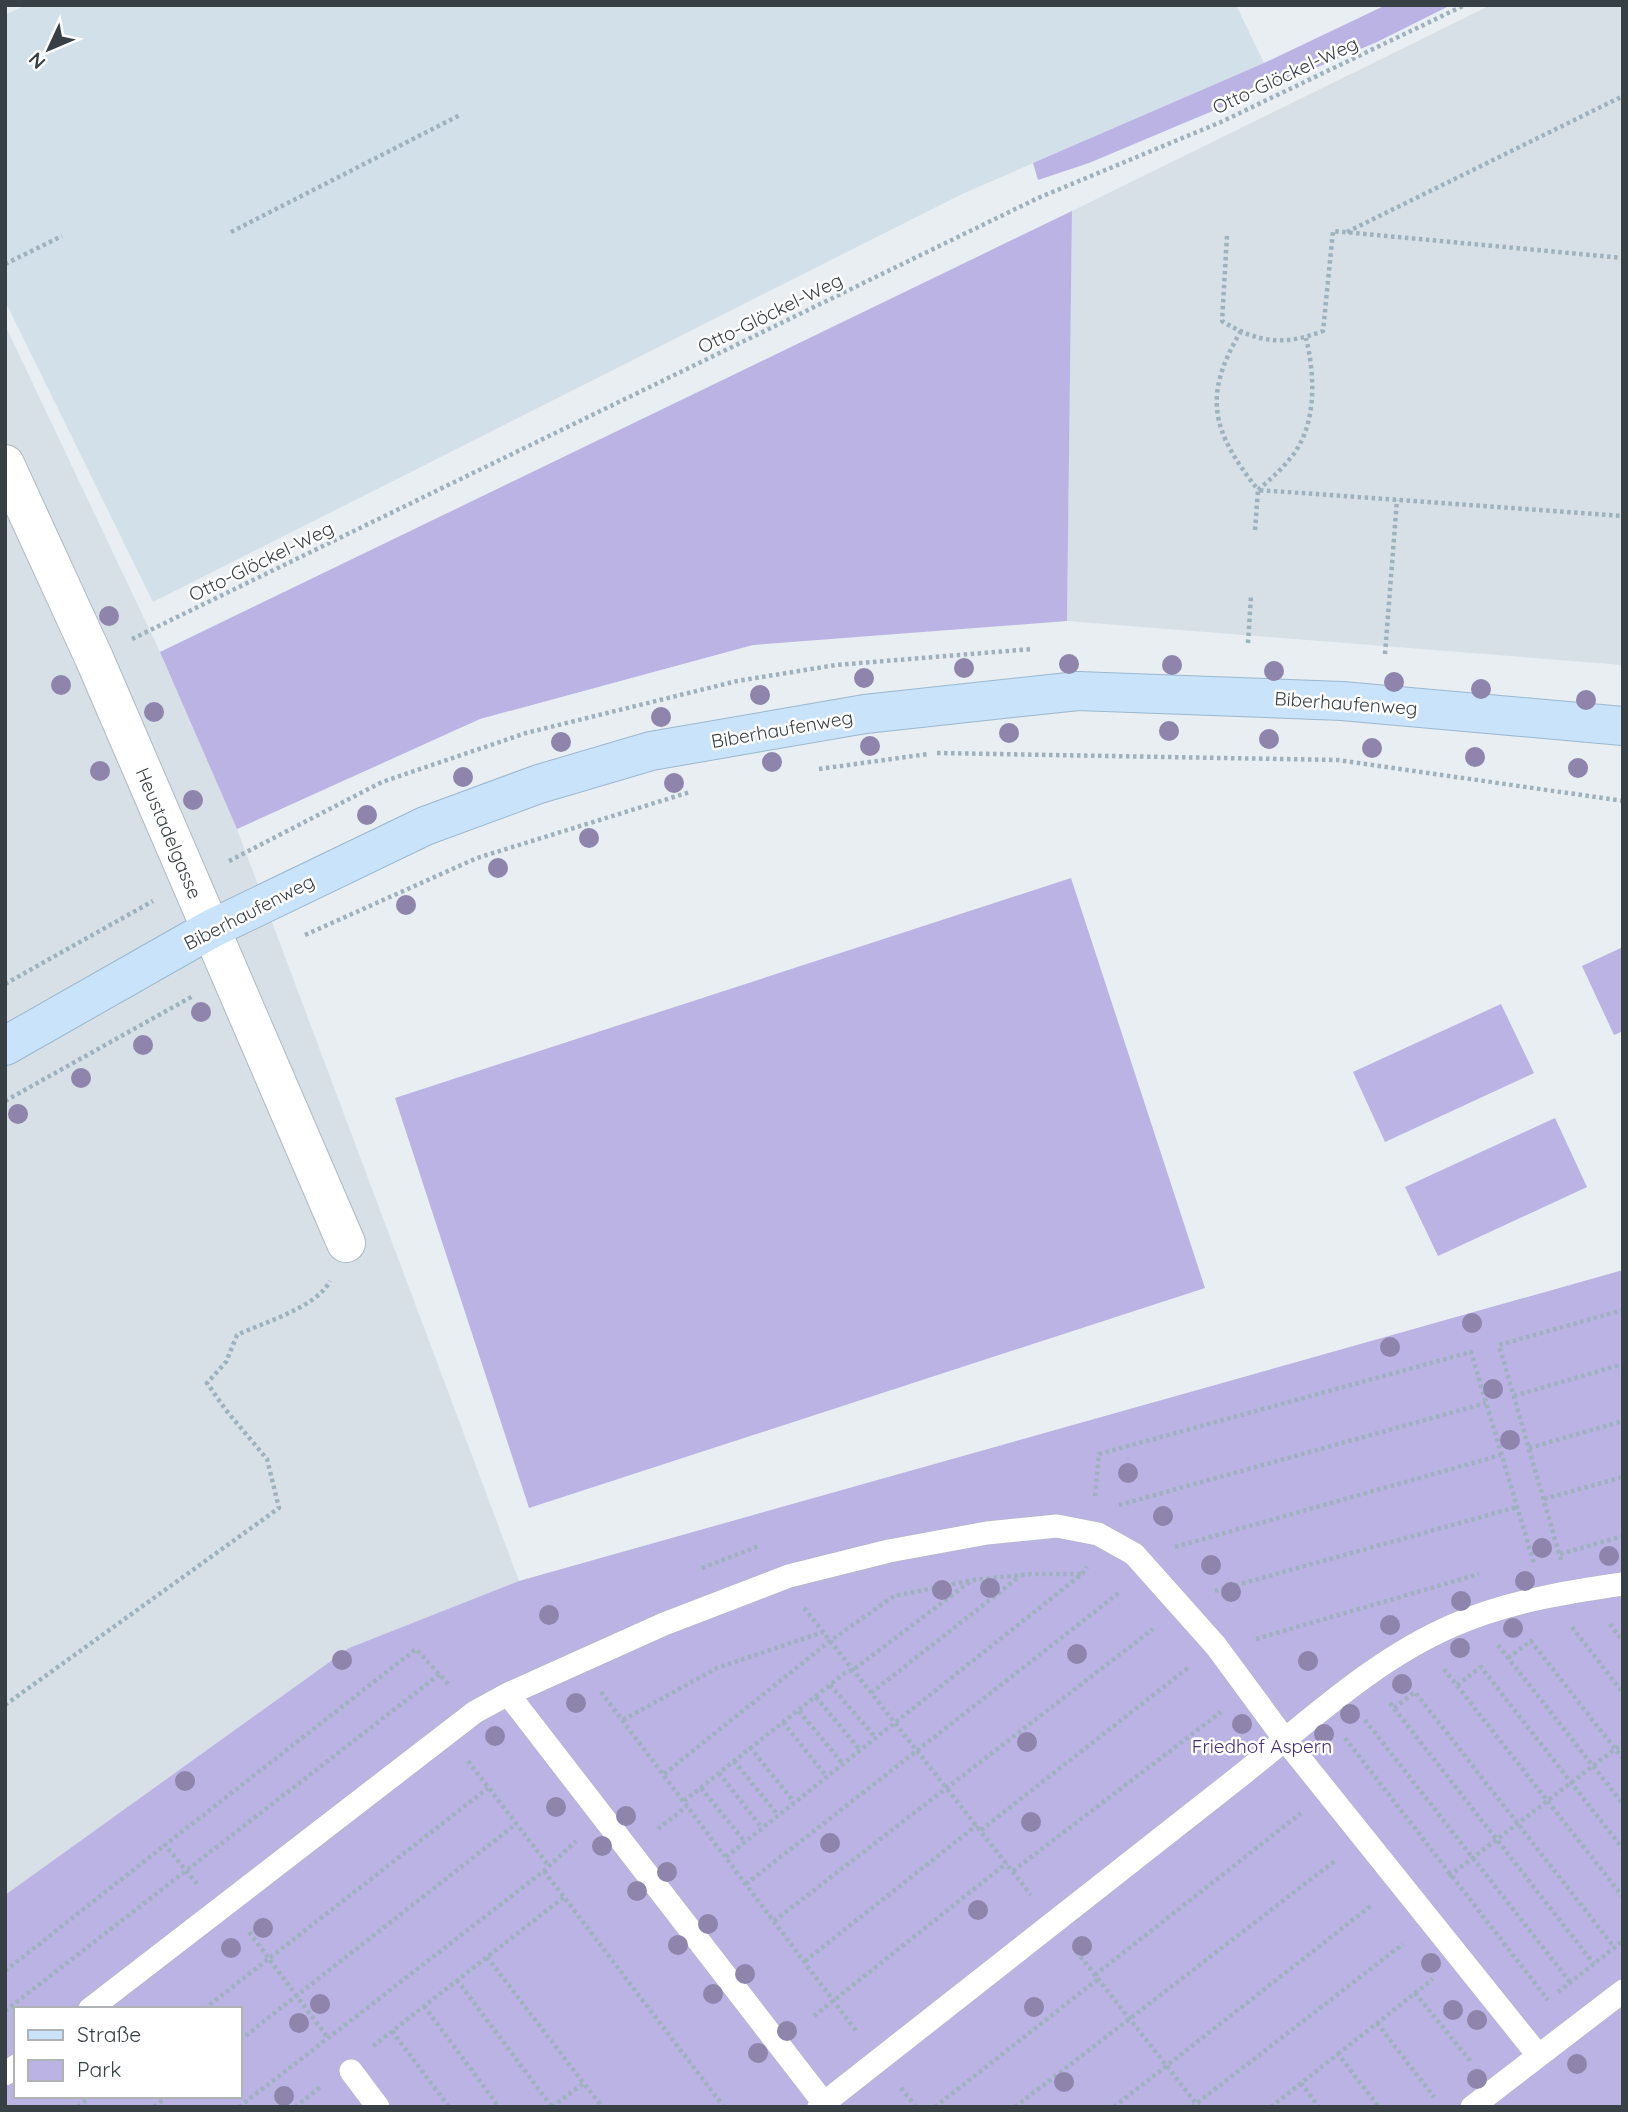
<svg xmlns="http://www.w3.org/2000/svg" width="1628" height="2112" font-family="Quicksand,sans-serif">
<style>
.residential{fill:#d6e0e6}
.education{fill:#d2e0ea}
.green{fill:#bbb3e4;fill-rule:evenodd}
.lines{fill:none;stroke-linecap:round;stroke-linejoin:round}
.service-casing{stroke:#aeb9c0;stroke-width:24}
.minor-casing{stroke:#aeb9c0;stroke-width:40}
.secondary-casing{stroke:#9ab8cf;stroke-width:40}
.path{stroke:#9db2be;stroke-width:4.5;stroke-dasharray:3.5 3.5;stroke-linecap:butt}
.service{stroke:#fff;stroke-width:23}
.minor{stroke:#fff;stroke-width:38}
.secondary{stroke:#c9e3fa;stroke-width:38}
.tree{fill:#8e84ac}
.labels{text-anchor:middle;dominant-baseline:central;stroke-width:5;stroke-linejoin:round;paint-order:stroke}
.street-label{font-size:19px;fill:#374045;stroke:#fff}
.park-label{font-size:19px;fill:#452e73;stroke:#fff}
</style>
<rect width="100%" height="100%" fill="#e8eef2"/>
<path class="residential" d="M1491 5H1623V665L1067 621 1072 211Z
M5 325 160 652 237 829 519 1581 349 1648 5 1895Z"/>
<path class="education" d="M26 5H1236L1264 63 962 194 153 602 5 301V15Z"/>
<path class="green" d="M1386 5H1451L1377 42 1089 163 1038 180 1033 163 1264 63Z
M1072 211 1067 621 753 645 480 719 237 829 160 652Z
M1071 878 1205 1288 529 1508 395 1098Z
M1623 947V1031L1614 1035 1582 966Z
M1501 1004 1534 1073 1385 1142 1353 1072Z
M1555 1118 1587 1187 1438 1256 1405 1187Z
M1623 1270V2107H5V1895L349 1648 519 1581ZM16 2009H240V2096H16Z"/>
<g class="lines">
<g class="service-casing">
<path id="service" d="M508 1694 827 2107
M90 2009 475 1712 508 1694 664 1624 789 1576 889 1551 987 1533 1057 1526 1098 1534 1134 1554 1216 1646 1286 1741 1538 2055
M351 2071 378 2107
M5 2074 16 2066
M819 2107C956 1999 1093 1891 1230 1784 1302 1728 1370 1661 1454 1625 1507 1602 1566 1592 1623 1584
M1472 2107 1623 1991"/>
</g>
<g class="minor-casing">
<path id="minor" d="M5 464 94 658 346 1243"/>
</g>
<g class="secondary-casing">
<path id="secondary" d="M5 1046 211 929 425 826 539 784 651 751 865 714 1078 691 1342 701 1623 726"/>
</g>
<path class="path" d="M231 232 460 115
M1347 232 1623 96
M1227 236 1222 321C1258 343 1284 346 1323 331L1333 231 1623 258
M5 264 62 236
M1241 331C1201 398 1213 432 1258 490 1271 479 1283 468 1293 455 1317 423 1315 375 1306 338
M1255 530 1258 490 1623 516
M132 639 1038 198 1221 122 1465 5
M1248 643 1251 596
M1385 654 1397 500
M937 753 1338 760 1623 801
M819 769 928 754
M229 861 382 782 526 733 737 681 836 665 1032 649
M305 935 477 858 690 792
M5 984 153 901
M5 1101 193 996
M1514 1396 1623 1364
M1529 1448 1623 1421
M1095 1496 1099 1454 1471 1352 1534 1563
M1544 1499 1623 1477
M1119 1505 1486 1403
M1175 1547 1501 1455
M1560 1554 1623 1536
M1561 1560 1499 1345 1623 1310
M702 1568 759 1546
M1215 1591 1517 1507
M804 1608 1031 1895
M1610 1624 1623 1641
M1572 1627 1623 1693
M1256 1639 1479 1574
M1498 1645 1623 1804
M1508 1658 1531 1641 1623 1759
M1444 1669 1623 1897
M830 1685 876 1738
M1457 1685 1481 1667 1623 1849
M601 1692 857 2032
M871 1693 1020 1576
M816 1697 860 1750
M1390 1703 1594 1964
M5 1705 279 1508 267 1459 225 1409 207 1383 226 1362 237 1335C264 1322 316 1308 330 1281
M1394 1708 1415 1692 1614 1947
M799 1711 843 1764
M623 1720 717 1668 823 1632
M1365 1720 1570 1982
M783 1722 827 1777
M1345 1738 1548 2000
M750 1747 794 1802
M468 1761 549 1866
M734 1761 778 1815
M719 1773 762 1828
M664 1774 830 1641 894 1596 973 1580 1031 1574H1082
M701 1788 745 1842
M684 1801 846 1672 853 1670 972 1580
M658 1829 687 1806
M981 1830 1189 1667
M726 1857 1082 1574 1087 1567
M544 1871 724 2107
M1013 1871 1221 1712
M1449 1876 1623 1743
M197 1884 165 1845 416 1649 450 1686
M746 1884 1120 1592
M774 1921 1153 1629
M249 1932 328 2038
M1076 1951 1199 2107
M487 1957 602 2107
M805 1961 977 1825
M5 1971 165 1845
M1095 1975 1301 1813
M457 1980 552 2107
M1558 1992 1623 1941
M1415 1993 1472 2063
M424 2006 499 2107
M204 2009 488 1788
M5 2011 440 1674
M814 2016 1007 1863
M1377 2023 1434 2097
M392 2031 449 2107
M240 2040 516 1824
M373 2046 564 1897
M1338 2054 1433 1979
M1301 2083 1319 2107
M901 2088 916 2107
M78 2107 91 2096
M154 2107 168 2096
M239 2107 544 1871 576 1841
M295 2107 322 2086
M552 2107 584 2083
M935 2107 1098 1979
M1015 2107 1336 1860
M1114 2107 1372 1905
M1192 2107 1403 1944
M1271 2107 1338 2054 1379 2107"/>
<use href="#service" class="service"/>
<use href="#minor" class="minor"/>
<use href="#secondary" class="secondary"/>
</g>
<g class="tree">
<circle cx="109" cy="616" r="10"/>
<circle cx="1069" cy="664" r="10"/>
<circle cx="1172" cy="665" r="10"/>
<circle cx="964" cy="668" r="10"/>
<circle cx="1274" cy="671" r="10"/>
<circle cx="864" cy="678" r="10"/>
<circle cx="1394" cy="682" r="10"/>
<circle cx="61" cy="685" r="10"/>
<circle cx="1481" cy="689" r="10"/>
<circle cx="760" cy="695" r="10"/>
<circle cx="1586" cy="700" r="10"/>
<circle cx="154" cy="712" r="10"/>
<circle cx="661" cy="717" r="10"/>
<circle cx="1169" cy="731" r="10"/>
<circle cx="1009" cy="733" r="10"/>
<circle cx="1269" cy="739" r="10"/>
<circle cx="561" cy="742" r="10"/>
<circle cx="870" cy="746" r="10"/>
<circle cx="1372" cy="748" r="10"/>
<circle cx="1475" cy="757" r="10"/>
<circle cx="772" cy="762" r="10"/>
<circle cx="1578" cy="768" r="10"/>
<circle cx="100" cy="771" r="10"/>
<circle cx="463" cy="777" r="10"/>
<circle cx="674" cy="783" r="10"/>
<circle cx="193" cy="800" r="10"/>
<circle cx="367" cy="815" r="10"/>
<circle cx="589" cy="838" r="10"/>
<circle cx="498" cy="868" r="10"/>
<circle cx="406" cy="905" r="10"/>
<circle cx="201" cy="1012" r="10"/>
<circle cx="143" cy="1045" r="10"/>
<circle cx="81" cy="1078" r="10"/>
<circle cx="18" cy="1114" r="10"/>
<circle cx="1472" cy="1323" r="10"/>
<circle cx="1390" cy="1347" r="10"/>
<circle cx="1493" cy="1389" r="10"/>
<circle cx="1510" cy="1440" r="10"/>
<circle cx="1128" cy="1473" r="10"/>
<circle cx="1163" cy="1516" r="10"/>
<circle cx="1542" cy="1548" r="10"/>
<circle cx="1609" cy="1556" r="10"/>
<circle cx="1211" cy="1565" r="10"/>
<circle cx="1525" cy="1581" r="10"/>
<circle cx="990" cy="1588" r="10"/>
<circle cx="942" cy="1590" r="10"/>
<circle cx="1231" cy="1592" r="10"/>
<circle cx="1461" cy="1601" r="10"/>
<circle cx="549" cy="1615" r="10"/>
<circle cx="1390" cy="1625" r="10"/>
<circle cx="1513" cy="1628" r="10"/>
<circle cx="1460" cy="1648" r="10"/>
<circle cx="1077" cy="1654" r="10"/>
<circle cx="342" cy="1660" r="10"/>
<circle cx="1308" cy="1661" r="10"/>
<circle cx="1402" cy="1684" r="10"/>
<circle cx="576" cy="1703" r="10"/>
<circle cx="1350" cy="1714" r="10"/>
<circle cx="1242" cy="1724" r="10"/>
<circle cx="1324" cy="1734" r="10"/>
<circle cx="495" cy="1736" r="10"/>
<circle cx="1027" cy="1742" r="10"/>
<circle cx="185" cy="1781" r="10"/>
<circle cx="556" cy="1807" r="10"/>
<circle cx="626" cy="1816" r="10"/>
<circle cx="1031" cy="1822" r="10"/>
<circle cx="830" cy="1843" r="10"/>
<circle cx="602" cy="1846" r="10"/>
<circle cx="667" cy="1872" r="10"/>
<circle cx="637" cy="1891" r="10"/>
<circle cx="978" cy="1910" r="10"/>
<circle cx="708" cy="1924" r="10"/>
<circle cx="263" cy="1928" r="10"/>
<circle cx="678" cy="1945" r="10"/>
<circle cx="1082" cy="1946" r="10"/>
<circle cx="231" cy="1948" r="10"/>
<circle cx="1431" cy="1963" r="10"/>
<circle cx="745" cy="1974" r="10"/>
<circle cx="713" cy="1994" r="10"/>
<circle cx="320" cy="2004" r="10"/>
<circle cx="1034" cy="2007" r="10"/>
<circle cx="1453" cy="2010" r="10"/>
<circle cx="1477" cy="2020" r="10"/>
<circle cx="299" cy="2023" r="10"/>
<circle cx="787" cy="2031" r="10"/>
<circle cx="758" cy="2053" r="10"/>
<circle cx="1577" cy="2064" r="10"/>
<circle cx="1477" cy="2079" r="10"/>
<circle cx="1064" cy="2082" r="10"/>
<circle cx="284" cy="2096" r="10"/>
</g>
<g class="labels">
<g class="street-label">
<text transform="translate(1285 75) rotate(-25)">Otto-Glöckel-Weg</text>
<text transform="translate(770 313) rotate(-26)">Otto-Glöckel-Weg</text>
<text transform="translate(261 561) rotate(-26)">Otto-Glöckel-Weg</text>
<text transform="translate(1346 703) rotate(4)">Biberhaufenweg</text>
<text transform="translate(782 729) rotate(-10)">Biberhaufenweg</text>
<text transform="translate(169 833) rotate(67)">Heustadelgasse</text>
<text transform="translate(249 912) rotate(-27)">Biberhaufenweg</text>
</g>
<g class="park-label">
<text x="1262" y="1746">Friedhof Aspern</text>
</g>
</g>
<rect width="1628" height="2112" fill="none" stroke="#374045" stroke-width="14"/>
<rect x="14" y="2007" width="228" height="91" fill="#ffffff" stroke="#afb3b5" stroke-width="2"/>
<rect x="28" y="2030" width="35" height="10" fill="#c9e3fa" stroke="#afb3b5" stroke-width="2"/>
<text x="77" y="2042" font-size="21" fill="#374045">Straße</text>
<rect x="28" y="2060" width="35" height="21" fill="#bbb3e4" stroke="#afb3b5" stroke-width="2"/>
<text x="77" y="2077" font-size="21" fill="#374045">Park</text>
<g transform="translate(49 49) rotate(226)" stroke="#ffffff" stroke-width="5" paint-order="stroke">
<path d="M0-5L12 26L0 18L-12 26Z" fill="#374045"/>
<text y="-10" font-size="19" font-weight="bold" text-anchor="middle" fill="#374045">N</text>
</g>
</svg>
